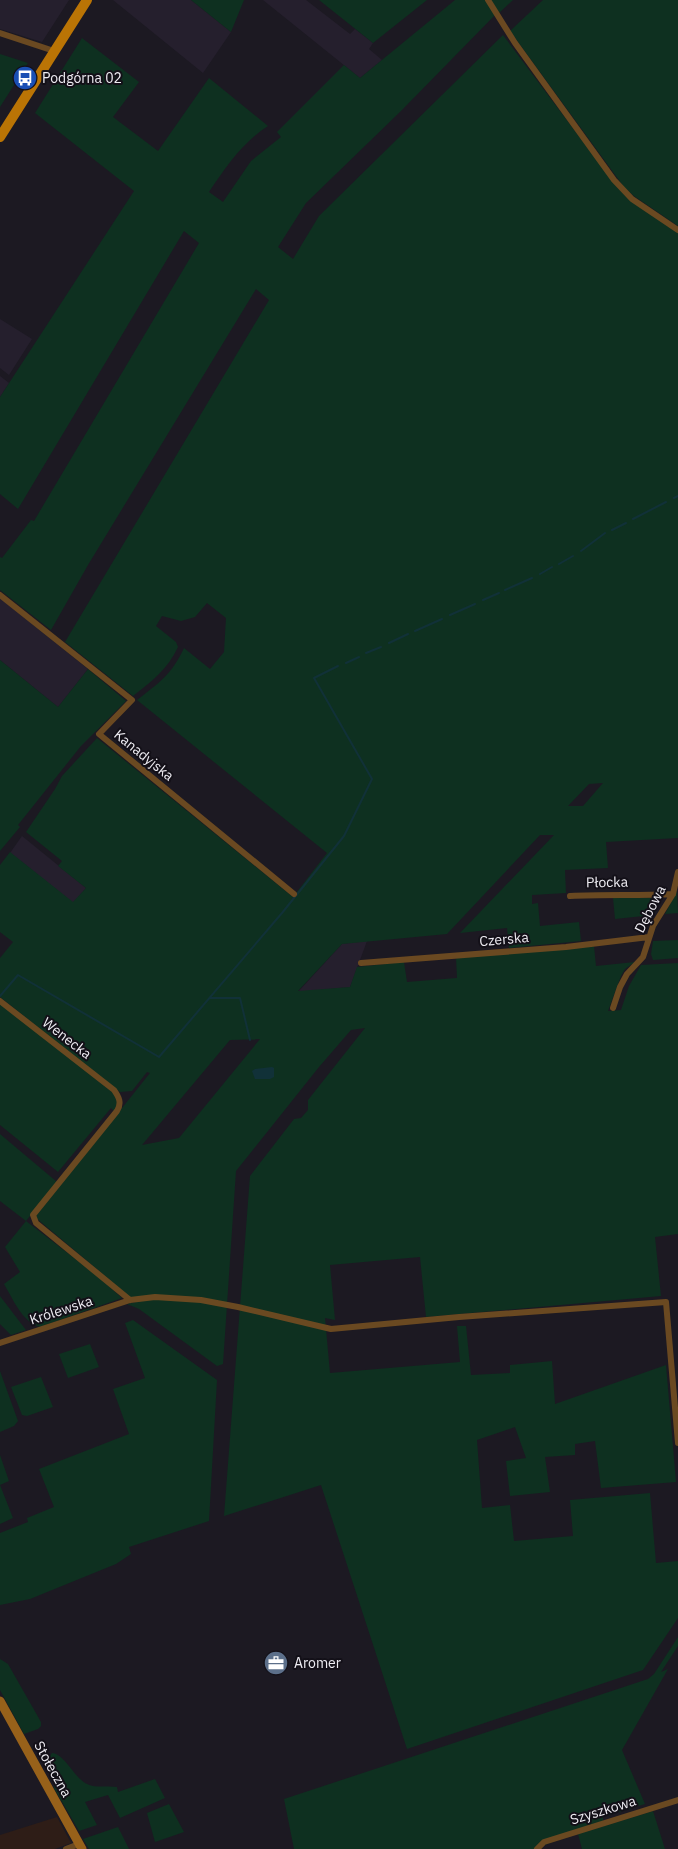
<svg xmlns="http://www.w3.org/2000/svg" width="678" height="1849" font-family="'IBM Plex Sans',sans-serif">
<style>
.commercial{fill:#2e1d17}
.built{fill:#251f2d}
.green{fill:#0e3020;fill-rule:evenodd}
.water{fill:#113138}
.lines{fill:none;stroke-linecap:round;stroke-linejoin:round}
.stream{stroke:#113138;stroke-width:2}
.street{stroke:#6a4921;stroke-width:6}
.secondary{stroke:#97611a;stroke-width:9}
.primary{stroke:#ba7405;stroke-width:10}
.labels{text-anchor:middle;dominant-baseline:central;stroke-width:4;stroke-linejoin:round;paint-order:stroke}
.poi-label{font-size:14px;fill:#eeecf2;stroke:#131018;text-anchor:start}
.street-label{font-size:14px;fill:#eeecf2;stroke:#131018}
</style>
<rect width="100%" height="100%" fill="#1c1922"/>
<path class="commercial" d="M57 1817 71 1843 55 1849H0V1835Z"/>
<path class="built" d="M0 0H69L42 42 0 29Z
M113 0H191L231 32 203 73Z
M263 0H306L350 34 355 29 373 43 369 49 382 60 360 78Z
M0 319 32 339 9 375 0 368Z
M0 376 9 383 0 397Z
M0 598 88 669 58 707 0 660Z
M22 836 86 888 73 903 10 853Z
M367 941 350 987 298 992 342 944Z"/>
<path class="green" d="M191 0H244L231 32Z
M319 0H427L373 43Z
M455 0H486L495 15 401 111 306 203 278 247 293 259 319 216 503 35 617 187 631 201 678 233V838L606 842 608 868 565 870 566 893 532 895V904L538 903 540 926 579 922 581 941 509 948 507 928 460 933 554 835H540L447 934 342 944 298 991 350 987 357 967 404 962 407 982 457 978 456 958 594 946 596 966 635 962 625 969 621 976 608 1011 621 1010 629 986 641 965 678 963V1234L655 1237 661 1296 426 1317 420 1257 330 1265 335 1320 325 1318 330 1373 460 1362 457 1326H466L471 1375 510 1373V1365L552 1361 555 1404 666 1365 676 1482 601 1488 595 1441 575 1444V1455L545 1457 550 1492 510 1496 506 1461 526 1458 515 1427 477 1440 482 1508 510 1505 514 1541 573 1536 570 1500 650 1493 656 1563 678 1561V1618L643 1670 407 1749 321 1485 224 1516 250 1176 294 1119 301 1118 308 1110V1100L365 1028 351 1030 319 1067 236 1171 223 1364 217 1366 139 1309 127 1304 136 1302 35 1217 150 1073 147 1072 132 1091 120 1092 0 997V958L13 942 0 932V865L10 852 73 902 86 888 58 866 62 861 26 832 55 789 62 776 97 738 293 897 327 853 137 700C159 683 172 674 184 648L210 669 224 652 226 618 207 603 195 617 181 621 162 616 156 626 176 642 178 647C168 669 151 682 133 696L65 642 269 300 256 289 88 565 51 630 0 590V557L2 558 31 520 34 521 199 243 184 231 18 509 0 494V397L134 191 35 113 82 38 139 82 113 117 158 151 209 78 268 126C242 143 226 167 209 192L223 202 251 161 281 137 277 132 344 65 360 78ZM603 783 583 806H568L589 784ZM260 1039 179 1138 142 1145 230 1040Z
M491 0H513L499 13Z
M543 0H678V226L634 196 624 187 510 31Z
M0 54 28 63 0 107Z
M0 660 58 707 88 669 126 701 81 746 18 825 20 827 0 851Z
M677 891 678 913 665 914Z
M613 898H662L653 915 615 919Z
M678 940V958L653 960 651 954 653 941Z
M0 1003 115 1094 118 1100 115 1112 111 1108 58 1172 0 1125Z
M0 1134 57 1182 26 1221 95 1274 122 1298 40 1327C22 1322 13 1299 4 1284L20 1272 5 1247 26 1221 0 1201Z
M0 1296 26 1330 11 1335 0 1324Z
M133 1320 217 1380 209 1521 129 1547 131 1554 116 1564 30 1599 0 1605V1533L28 1522 27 1518 54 1507 39 1469 129 1434 113 1389 145 1378 125 1323Z
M90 1344 99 1367 68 1378 59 1354Z
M0 1371 18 1421 14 1426 0 1432Z
M41 1377 53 1407 27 1416 22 1415 11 1387Z
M0 1455 9 1481 0 1485 13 1518 0 1524Z
M678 1637V1646L661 1672 668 1669 622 1750 645 1804 603 1817V1822L535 1849H294L284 1799 648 1679 654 1674Z
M0 1659 8 1664 41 1722V1726L38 1729 24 1734 0 1690Z
M52 1753C64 1754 73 1775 85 1783 95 1789 106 1785 117 1787L118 1792 155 1779 165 1798 120 1818 108 1795 85 1802 97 1825 79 1831 54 1788C57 1773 49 1770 49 1757Z
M169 1804 184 1832 155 1842 147 1813Z
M653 1811 665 1849H582L578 1834Z
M118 1827 129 1849H89L83 1839Z"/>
<path class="water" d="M272 1067 274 1068V1077L270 1079H255L252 1071 255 1069Z"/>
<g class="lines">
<path class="stream" d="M674 498 678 496
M633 519 666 502
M612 530 626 523
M581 551 605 533
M559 564 573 556
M540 574 552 567
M505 590 532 578
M483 600 499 593
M450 615 475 604
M415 631 442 619
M389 643 408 634
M366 653 381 647
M346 663 359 657
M0 996 18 975 159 1057 282 913 344 836 372 779 314 678 338 666
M210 998H240L250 1040"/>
<path class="street" d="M488 0 515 43 614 180 632 199 678 230
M0 33 54 51
M0 595 132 700 99 734 294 894
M570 896C605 894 639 896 673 894
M361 963 566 947 649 937
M0 1001 114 1090C119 1097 122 1103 117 1111L33 1215 36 1223 130 1300
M613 1008 620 987 627 974 643 957 653 926 673 894 678 872
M0 1343 130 1300 155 1297 201 1300 238 1307 331 1329 459 1317 666 1302 678 1443
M66 1849 79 1844
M537 1849 544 1842 678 1800"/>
<path class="secondary" d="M0 1701 82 1849"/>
<path class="primary" d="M0 137 87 0"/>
</g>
<defs>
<g id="bus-disc" transform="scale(1.25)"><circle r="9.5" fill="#1a4fb4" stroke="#131018"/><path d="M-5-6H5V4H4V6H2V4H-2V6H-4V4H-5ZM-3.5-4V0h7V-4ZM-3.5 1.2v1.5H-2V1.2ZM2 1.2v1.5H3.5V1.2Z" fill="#fff"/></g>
<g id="office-disc" transform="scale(1.25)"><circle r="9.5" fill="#5c6f8a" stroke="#131018"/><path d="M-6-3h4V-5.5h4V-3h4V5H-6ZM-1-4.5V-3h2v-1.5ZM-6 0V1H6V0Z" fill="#fff"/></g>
</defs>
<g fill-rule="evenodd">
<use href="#bus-disc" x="25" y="78"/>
<use href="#office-disc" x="276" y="1663"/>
</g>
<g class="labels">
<g class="poi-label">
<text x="42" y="78">Podgórna 02</text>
<text x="294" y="1663">Aromer</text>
</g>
<g class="street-label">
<text transform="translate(144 755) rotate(39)">Kanadyjska</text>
<text transform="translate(607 882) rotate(-1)">Płocka</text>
<text transform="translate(650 909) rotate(-63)">Dębowa</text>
<text transform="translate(504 939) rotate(-5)">Czerska</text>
<text transform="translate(67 1038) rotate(38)">Wenecka</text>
<text transform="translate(61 1310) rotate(-18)">Królewska</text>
<text transform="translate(53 1769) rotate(61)">Stołeczna</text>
<text transform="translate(603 1810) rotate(-17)">Szyszkowa</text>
</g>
</g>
</svg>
